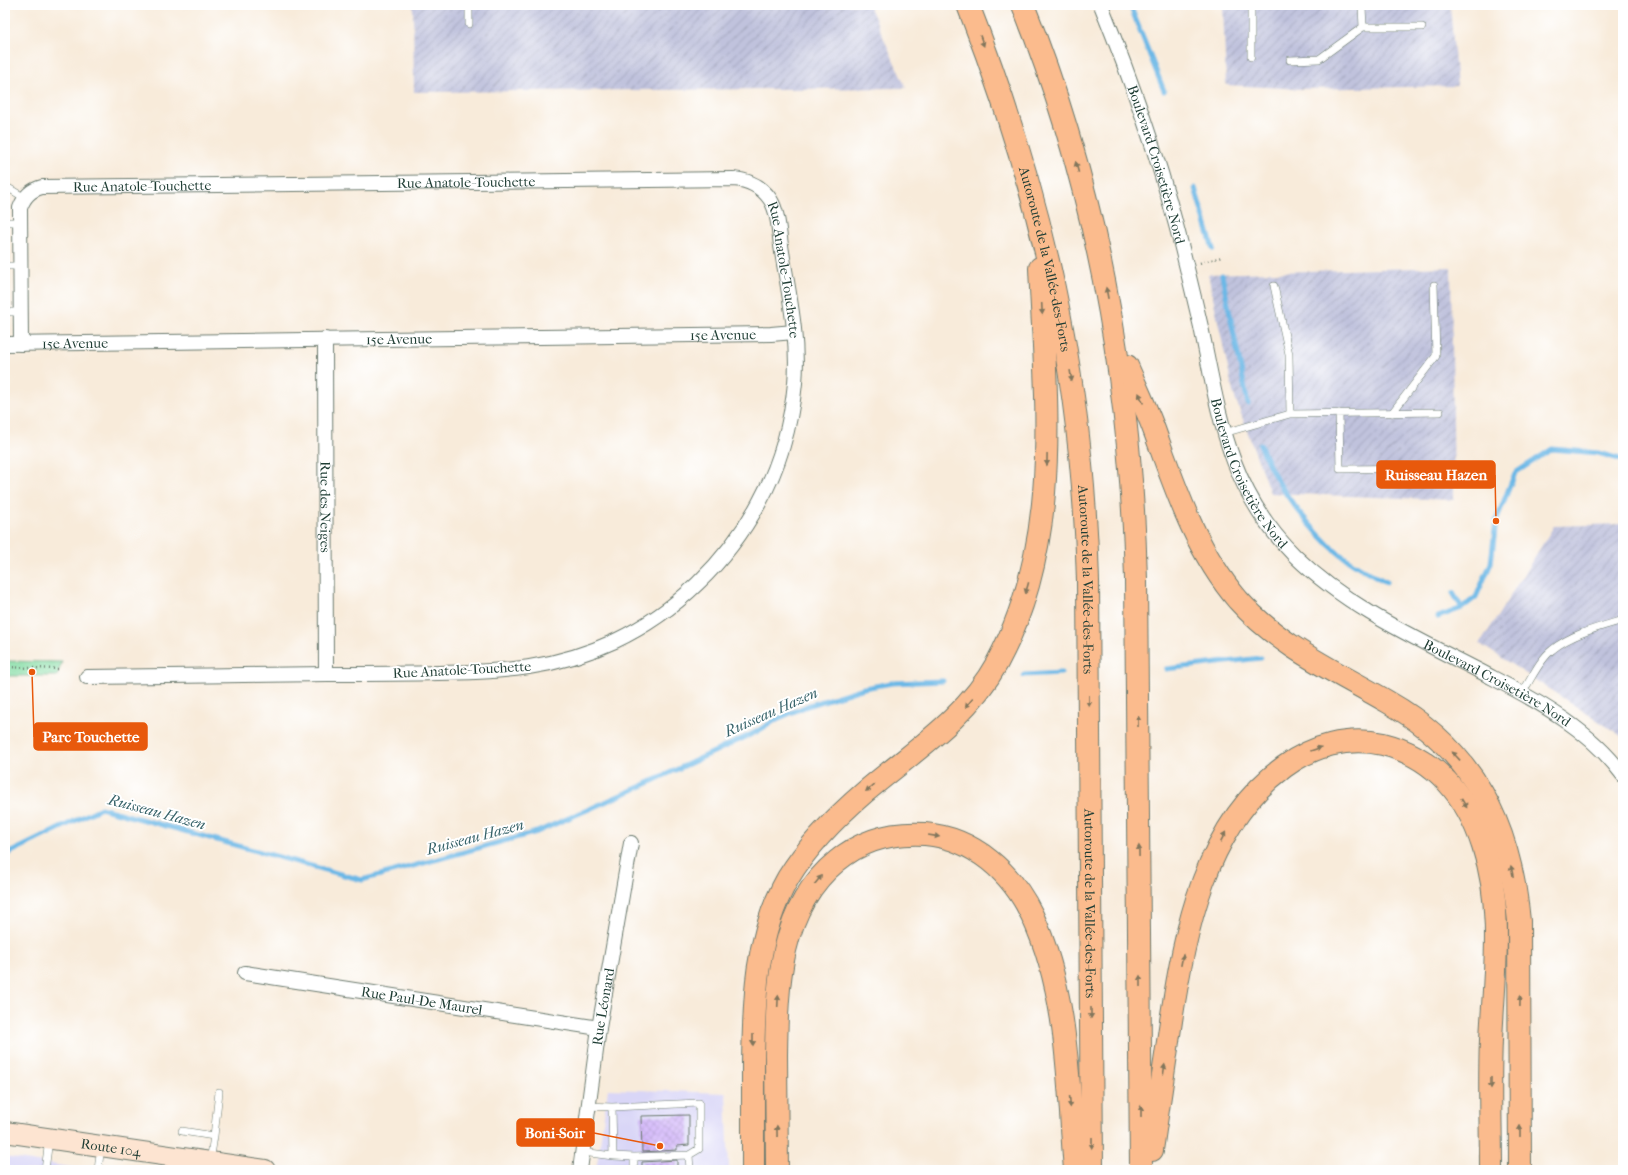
<svg xmlns="http://www.w3.org/2000/svg" width="1628" height="1175" font-family="'IM FELL French Canon',serif">
<style>
.built{fill:#d9d6f7}
.industrial{fill:url(#industrial-furrows)}
.park{fill:#81dba1;stroke:#508c6a}
.lines{fill:none;stroke-linecap:round;stroke-linejoin:round}
.stream{stroke:#6cb8e6;stroke-width:5}
.building{fill:url(#building-cross-hatch)}
.lane-casing{stroke:#6b7a6e;stroke-width:8}
.street-casing{stroke:#6b7a6e;stroke-width:16}
.secondary-casing{stroke:#6b7a6e;stroke-width:22}
.highway-casing{stroke:#6b7a6e;stroke-width:24}
.path{stroke:#6b7a6e;stroke-width:2.5;stroke-dasharray:1 3;stroke-linecap:butt}
.lane{stroke:#fff;stroke-width:7}
.street{stroke:#fff;stroke-width:14}
.secondary{stroke:#fde4d1;stroke-width:20}
.highway{stroke:#fbbb8d;stroke-width:22}
.oneway{fill:#82765c}
.labels{text-anchor:middle;dominant-baseline:central;stroke-width:4;stroke-linejoin:round;paint-order:stroke}
.street-label{font-size:14px;fill:#1f3d34;stroke:#fff}
.water-label{font-size:15px;font-style:italic;fill:#366269;stroke:#fff}
.leader{fill:none;stroke:#e8590c;stroke-width:1.5}
.callout-dot{fill:#e8590c;stroke:#fff;stroke-width:1.5}
.callout{fill:#e8590c;stroke:#e8590c;stroke-width:1.5}
.callout-label{font-size:15px;text-anchor:middle;font-weight:bold;fill:#fff}
</style>
<defs>
<pattern id="industrial-furrows" width="10" height="10" patternUnits="userSpaceOnUse"><rect width="10" height="10" fill="#c0c2dd"/><path d="M-1 1l2-2M0 10L10 0M9 11l2-2" fill="none" stroke="#9b9fb4"/></pattern>
<pattern id="building-cross-hatch" width="8" height="8" patternUnits="userSpaceOnUse"><rect width="8" height="8" fill="#cdadf9"/><path d="M0 0l8 8M0 8l8-8" fill="none" stroke="#a68eca"/></pattern>
</defs>
<rect width="100%" height="100%" fill="#fff"/>
<filter id="ink" filterUnits="userSpaceOnUse"><feTurbulence type="fractalNoise" baseFrequency=".025" numOctaves="2"/><feDisplacementMap in="SourceGraphic" scale="8" xChannelSelector="R" yChannelSelector="G"/><feConvolveMatrix kernelMatrix="1 2 1 2 8 2 1 2 1" color-interpolation-filters="sRGB"/></filter>
<filter id="wash" filterUnits="userSpaceOnUse"><feTurbulence type="fractalNoise" baseFrequency=".012" numOctaves="4" result="noise"/><feDisplacementMap in="SourceGraphic" scale="16" xChannelSelector="R" yChannelSelector="G"/><feGaussianBlur stdDeviation="0.9" result="paint"/><feColorMatrix in="noise" values="0 0 0 0 0 0 0 0 0 0 0 0 0 0 0 0 0 1.4 0 .05"/><feComposite in="paint" operator="in"/></filter>
<g filter="url(#wash)">
<rect width="100%" height="100%" fill="#f8ebda"/>
<path class="built" d="M608 1089 726 1093 729 1170H596Z
M5 1157 76 1168 75 1170H5Z"/>
<path class="industrial" d="M413 5H869L906 88 414 92Z
M1223 5H1450L1457 86 1302 89 1226 85Z
M1451 267 1454 500 1270 493 1233 392 1208 274Z
M1623 524V737L1480 644 1554 526Z"/>
<path class="park" d="M5 661 62 662 57 676H5Z"/>
<g class="lines">
<path class="stream" d="M1130 5 1164 91
M1195 188 1213 249
M1222 275 1248 404
M1260 444C1274 482 1300 516 1329 545 1345 560 1366 571 1386 582
M1453 593 1462 608
M1438 617 1462 608 1476 597 1491 563 1496 521 1515 473 1552 449 1598 453 1623 460
M1166 669 1261 658
M1024 675 1061 673
M5 855 101 808 362 880 537 832 646 784 756 732 777 719 807 706 864 688 892 683 943 681"/>
</g>
<g id="blocks">
<path class="building" d="M689 1115V1145L677 1146V1150L642 1152 641 1116Z
M677 1160V1170H642V1162Z"/>
</g>
</g>
<g filter="url(#ink)">
<use href="#blocks" fill-opacity="0" stroke="#6b7a6e" stroke-width="1"/>
<g class="lines">
<g class="lane-casing">
<path id="lane" d="M1251 5V57
M469 24V5
M1363 27H1422
M1290 60 1319 59 1363 27 1362 7 1360 5
M5 186 25 198
M5 222H20
M5 266H20
M5 312H21
M1339 413 1340 469 1445 468
M1392 413 1436 356 1434 285
M1290 414 1440 412
M1224 433 1290 414 1289 354 1274 286
M1522 693C1531 680 1539 660 1552 650 1571 634 1600 627 1623 620
M587 1106 612 1107 699 1103V1149L689 1155
M612 1107 613 1156 634 1157
M182 1131 214 1136 210 1162
M214 1136 219 1092
M582 1152 613 1156
M5 1169 12 1170
M45 1170 49 1140
M98 1170 101 1146
M634 1170V1157L689 1155 690 1170"/>
</g>
<g class="street-casing">
<g id="street">
<path id="s1" d="M1101 5C1130 77 1156 150 1176 225 1185 259 1193 293 1201 327 1219 413 1228 490 1295 556 1351 611 1425 642 1493 678 1540 702 1591 731 1623 775"/>
<path id="s2" d="M325 339 326 674"/>
<path id="s3" d="M5 344 771 334 794 332"/>
<path id="s4" d="M21 344 20 208C24 197 30 190 42 187L733 179C748 180 761 186 770 199 779 213 779 235 782 252 789 295 799 339 795 383 791 424 779 467 759 503 727 562 676 612 615 641 555 669 503 672 438 673 402 674 365 674 328 674 248 675 167 676 87 677"/>
<path id="s5" d="M245 973 599 1028"/>
<path id="s6" d="M580 1170 599 1028 631 843"/>
</g>
</g>
<g class="secondary-casing">
<g id="secondary">
<path id="s7" d="M5 1132 265 1170"/>
</g>
</g>
<g class="highway-casing">
<g id="highway">
<path id="s8" d="M968 5C1042 194 1083 377 1088 581L1092 1170"/>
<path d="M1023 5C1096 187 1131 383 1136 579L1141 1170"/>
<path d="M1127 366C1137 389 1148 412 1156 435 1177 493 1197 552 1238 600 1280 647 1335 671 1388 702 1474 751 1510 824 1519 921L1520 1170"/>
<path d="M1152 1150C1158 1107 1165 1064 1171 1021 1185 930 1205 825 1284 767 1312 746 1348 736 1383 744 1435 757 1467 796 1483 846 1504 909 1494 975 1491 1040 1489 1083 1491 1127 1491 1170"/>
<path d="M753 1170C753 1135 753 1099 753 1064 754 1000 755 936 788 878 808 845 836 817 865 792 912 752 966 719 997 663 1063 541 1046 401 1040 268"/>
<path d="M777 1170C777 1132 776 1093 776 1055 777 986 779 908 837 861 862 840 893 832 925 834 974 838 1012 873 1032 915 1069 994 1068 1085 1075 1170"/>
</g>
</g>
<path class="path" d="M1200 263 1222 257
M5 667 59 669"/>
<use href="#lane" class="lane"/>
<use href="#street" class="street"/>
<use href="#secondary" class="secondary"/>
<use href="#highway" class="highway"/>
</g>
<defs><path id="oneway-solid" d="M-6-.8H1V-3.2L6.5 0L1 3.2V.8H-6Z"/></defs>
<g class="oneway">
<use href="#oneway-solid" transform="translate(982 41) rotate(70)"/>
<use href="#oneway-solid" transform="translate(1077 167) rotate(-105)"/>
<use href="#oneway-solid" transform="translate(1107 293) rotate(-101)"/>
<use href="#oneway-solid" transform="translate(1042 309) rotate(87)"/>
<use href="#oneway-solid" transform="translate(1071 376) rotate(81)"/>
<use href="#oneway-solid" transform="translate(1141 398) rotate(-113)"/>
<use href="#oneway-solid" transform="translate(1047 460) rotate(91)"/>
<use href="#oneway-solid" transform="translate(1027 588) rotate(106)"/>
<use href="#oneway-solid" transform="translate(1089 701) rotate(90)"/>
<use href="#oneway-solid" transform="translate(969 703) rotate(130)"/>
<use href="#oneway-solid" transform="translate(1138 721) rotate(-91)"/>
<use href="#oneway-solid" transform="translate(1316 749) rotate(-20)"/>
<use href="#oneway-solid" transform="translate(1456 756) rotate(-133)"/>
<use href="#oneway-solid" transform="translate(870 788) rotate(141)"/>
<use href="#oneway-solid" transform="translate(1464 803) rotate(59)"/>
<use href="#oneway-solid" transform="translate(934 836) rotate(9)"/>
<use href="#oneway-solid" transform="translate(1223 837) rotate(-62)"/>
<use href="#oneway-solid" transform="translate(1139 851) rotate(-91)"/>
<use href="#oneway-solid" transform="translate(1512 871) rotate(-102)"/>
<use href="#oneway-solid" transform="translate(818 880) rotate(-51)"/>
<use href="#oneway-solid" transform="translate(1182 960) rotate(-79)"/>
<use href="#oneway-solid" transform="translate(1140 981) rotate(-90)"/>
<use href="#oneway-solid" transform="translate(778 1001) rotate(-87)"/>
<use href="#oneway-solid" transform="translate(1520 1001) rotate(-89)"/>
<use href="#oneway-solid" transform="translate(1091 1013) rotate(90)"/>
<use href="#oneway-solid" transform="translate(753 1040) rotate(90)"/>
<use href="#oneway-solid" transform="translate(1164 1070) rotate(-82)"/>
<use href="#oneway-solid" transform="translate(1491 1083) rotate(90)"/>
<use href="#oneway-solid" transform="translate(1070 1102) rotate(86)"/>
<use href="#oneway-solid" transform="translate(1141 1111) rotate(-90)"/>
<use href="#oneway-solid" transform="translate(777 1131) rotate(-91)"/>
<use href="#oneway-solid" transform="translate(1520 1131) rotate(-90)"/>
<use href="#oneway-solid" transform="translate(1092 1143) rotate(90)"/>
</g>
</g>
<g class="labels">
<g class="street-label">
<text stroke="none"><textPath href="#s1" startOffset="169">Boulevard Croisetière Nord</textPath></text>
<text stroke="none"><textPath href="#s4" startOffset="592">Rue Anatole-Touchette</textPath></text>
<text stroke="none"><textPath href="#s4" startOffset="268">Rue Anatole-Touchette</textPath></text>
<text stroke="none"><textPath href="#s8" startOffset="266">Autoroute de la Vallée-des-Forts</textPath></text>
<text stroke="none"><textPath href="#s4" startOffset="975">Rue Anatole-Touchette</textPath></text>
<text stroke="none"><textPath href="#s3" startOffset="718">15e Avenue</textPath></text>
<text stroke="none"><textPath href="#s3" startOffset="394">15e Avenue</textPath></text>
<text stroke="none"><textPath href="#s3" startOffset="70">15e Avenue</textPath></text>
<text stroke="none"><textPath href="#s1" startOffset="493">Boulevard Croisetière Nord</textPath></text>
<text stroke="none"><textPath href="#s2" startOffset="168">Rue des Neiges</textPath></text>
<text stroke="none"><textPath href="#s8" startOffset="590">Autoroute de la Vallée-des-Forts</textPath></text>
<text transform="translate(462 670) rotate(-3)">Rue Anatole-Touchette</text>
<text stroke="none"><textPath href="#s1" startOffset="829">Boulevard Croisetière Nord</textPath></text>
<text stroke="none"><textPath href="#s8" startOffset="914">Autoroute de la Vallée-des-Forts</textPath></text>
<text stroke="none"><textPath href="#s5" startOffset="179">Rue Paul-De Maurel</textPath></text>
<text stroke="none"><textPath href="#s6" startOffset="165">Rue Léonard</textPath></text>
<text stroke="none"><textPath href="#s7" startOffset="107">Route 104</textPath></text>
</g>
<g class="water-label">
<text transform="translate(771 712) rotate(-24)">Ruisseau Hazen</text>
<text transform="translate(157 812) rotate(15)">Ruisseau Hazen</text>
<text transform="translate(475 837) rotate(-15)">Ruisseau Hazen</text>
</g>
</g>
<path class="leader" d="M1496 521L1495 475M32 672L34 737M660 1146L594 1133"/>
<g class="callout-dot">
<circle cx="1496" cy="521" r="4"/>
<circle cx="32" cy="672" r="4"/>
<circle cx="660" cy="1146" r="4"/>
</g>
<g class="callout">
<rect x="1377" y="461" width="118" height="27" rx="4"/>
<rect x="34" y="723" width="113" height="27" rx="4"/>
<rect x="517" y="1119" width="77" height="27" rx="4"/>
</g>
<g class="callout-label">
<text x="1436" y="480">Ruisseau Hazen</text>
<text x="91" y="742">Parc Touchette</text>
<text x="555" y="1138">Boni-Soir</text>
</g>
<rect width="1628" height="1175" fill="none" stroke="#fff" stroke-width="20"/>
</svg>
